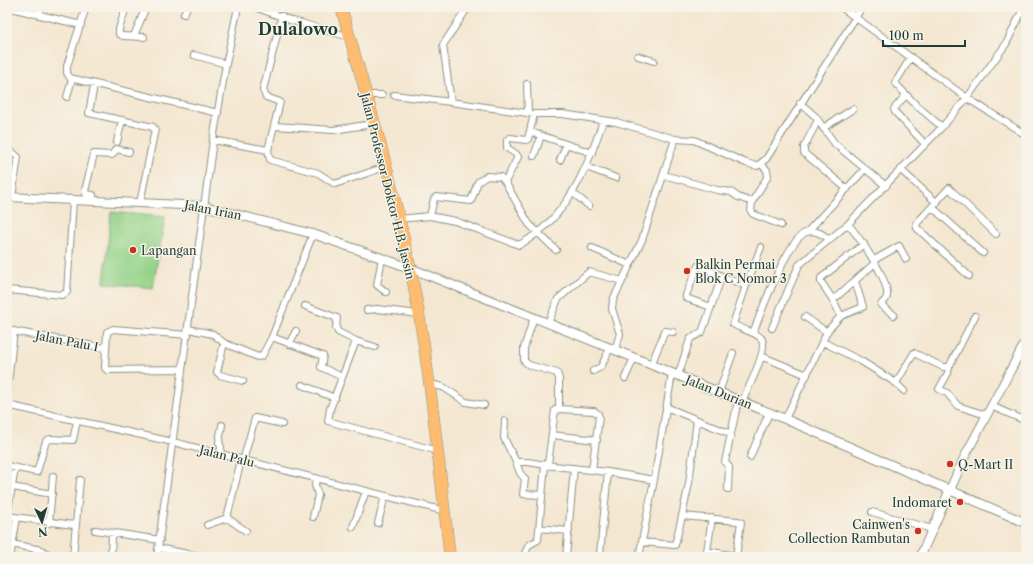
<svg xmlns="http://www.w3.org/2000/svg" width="1033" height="564" font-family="'Libre Caslon Text',serif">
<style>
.green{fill:#93d287;stroke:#59885e}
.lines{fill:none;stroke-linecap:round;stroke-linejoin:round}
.minor-casing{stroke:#8a9282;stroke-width:8}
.tertiary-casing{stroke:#8a9282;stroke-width:10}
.trunk-casing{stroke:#8a9282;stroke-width:12}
.minor{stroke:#fff;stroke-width:6}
.tertiary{stroke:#fff;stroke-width:8}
.trunk{stroke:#febc70;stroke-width:11}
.poi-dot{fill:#c8321e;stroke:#f7f3e8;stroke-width:1.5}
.labels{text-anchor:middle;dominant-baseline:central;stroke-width:3;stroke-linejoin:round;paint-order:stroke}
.street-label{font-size:12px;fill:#1f3d34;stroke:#f7f3e8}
.poi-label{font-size:12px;fill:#1f3d34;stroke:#f7f3e8;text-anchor:start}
.district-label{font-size:16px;font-weight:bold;fill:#1f3d34;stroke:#f7f3e8}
</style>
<rect width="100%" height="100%" fill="#f7f3e8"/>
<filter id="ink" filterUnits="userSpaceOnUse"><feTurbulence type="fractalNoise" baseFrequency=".025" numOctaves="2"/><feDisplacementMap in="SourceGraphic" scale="8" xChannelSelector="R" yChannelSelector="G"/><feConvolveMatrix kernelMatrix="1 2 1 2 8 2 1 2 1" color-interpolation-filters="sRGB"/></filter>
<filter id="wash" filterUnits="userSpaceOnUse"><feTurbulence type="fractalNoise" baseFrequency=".012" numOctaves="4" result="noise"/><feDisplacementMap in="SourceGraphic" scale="16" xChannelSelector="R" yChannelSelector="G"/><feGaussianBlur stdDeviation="0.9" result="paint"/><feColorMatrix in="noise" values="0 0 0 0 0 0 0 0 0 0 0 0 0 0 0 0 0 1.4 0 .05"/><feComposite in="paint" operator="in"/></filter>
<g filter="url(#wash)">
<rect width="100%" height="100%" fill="#f4e7d1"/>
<path class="green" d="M111 212 165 217 153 288 104 283Z"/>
</g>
<g filter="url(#ink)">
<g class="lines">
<g class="minor-casing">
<path id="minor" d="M7 7 81 25
M86 7 67 66V73L70 78 218 113
M126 7 119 29V34L123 36 144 37
M255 7 290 20 350 37
M468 7 443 45 451 102 534 114H562L616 122 675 139 694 140 746 163 757 166 766 159 862 7
M841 7 967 98 1026 135
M184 14 187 7
M39 15 41 7
M134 36 146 7
M194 55 226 64
M638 56 654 61
M911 57 895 83 916 105 942 127
M527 84 528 113
M94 85 89 113 153 127 155 129 140 203
M365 95H382
M394 95 451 102
M906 95 894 109 895 112 925 144
M67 97 72 79
M800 103 815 116 835 144 886 186
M534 114 528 139 526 140 510 138 507 140V148L516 154 518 157 505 182 529 224 556 250
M818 120 804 147V153L847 189
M275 126 333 130 373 124
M823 128 853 109
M531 132 592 153
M213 140 268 150 280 102 266 97 263 90 282 16
M117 142 122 120
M268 150 270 160 318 173 335 184 385 167
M534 156 541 136
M560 160 566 145
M586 167 616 178
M901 170 937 203
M664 175 717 190 731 192 738 197 752 202 751 211 753 214 781 225
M573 193 589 206
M12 197 18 157 12 152
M93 201V195L86 194 85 191 94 154 112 155 116 149 129 152
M752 202 768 176 767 170 761 164
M932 207 983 253
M430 216 434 199 436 197 471 201 478 182 487 176 501 177 505 182
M399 219 430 216 455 221 519 245C567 219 587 169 603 121
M848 224C859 237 889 279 887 296 887 300 882 302 881 305L894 315
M808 231 864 170
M592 248 630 265
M382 258 377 285 386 292
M874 260 899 246 906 259
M969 276 917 228 916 224 949 188 996 234
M746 286 761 247
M7 290 62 295 67 292 73 201
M833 300 821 282V278L864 244
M305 306 337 318 336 328 338 332 356 341
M711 307 722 276
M367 310 377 309 418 314
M841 316 863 307 855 281
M534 317 524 348V361L529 365 557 373 559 379V409
M805 317 827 332
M548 323 558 299 589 272 622 281
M772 328 799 265 848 224 942 127 967 98 1006 44 1024 7
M188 329 213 334 224 343 258 357 262 356 272 337 313 234
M7 330 105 348
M753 333C761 313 788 237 807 232 816 229 824 235 830 240
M272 337 323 356 321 367 342 377
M823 342 861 361 896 383 904 391
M224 343 217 372 220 375 243 381
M289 344 296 331
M375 347 356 341 330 409 328 421 438 451
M615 350 620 334 612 309 613 300 642 240 675 139
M761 356 807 375
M651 365 665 331 673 332
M949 367 948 373 939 389 947 393 958 406 986 415
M182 369 107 370 105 368 107 332 113 329 188 335
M593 371 601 367 610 348
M678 376 690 339 702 332 711 307 686 298V295L698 266 746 286 733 324C742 330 754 331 761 338 770 348 747 390 742 402
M625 378 634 358
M896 383 914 353 943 367H949L975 316
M430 384 443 387 466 402 484 405
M302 385 335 398
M7 391 14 331
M719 392 733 353
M7 405 173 442 445 511
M991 406 1026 421
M666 407 731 434
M785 419 828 330 841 316 833 300 875 263
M697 420 689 483 682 516 738 521 741 522 736 557
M505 421 504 438 516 462H528L546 465
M552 435 597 440
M220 454 221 447 219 442 222 425
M750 457 769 413
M243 461 255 418 282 424
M516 462 520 473 525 479 523 494 542 495
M548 464 555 410 559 409 594 411 598 414 599 417 592 470
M7 466 37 472 46 441 50 439 73 440 77 421
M12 487 52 494
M728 489 729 467 725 462 738 401
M872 512 932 529
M7 516 74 525
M7 516 15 468
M313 517 318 495 315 485 316 478
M227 518 246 531
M712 518 707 551 736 556
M49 523 53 476
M378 523 385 496
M207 525 227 518 241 460
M353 527 366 491
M539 528 569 531
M95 530 160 540
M642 542 675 545 682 516
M12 544 41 550 54 557
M158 548 188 554
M600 554 608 472
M10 557 17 518
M73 557 80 480
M111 557 112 534
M157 557 213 140 226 64 238 7
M188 557V554L203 557
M523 557 529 545 538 540 545 465 608 472 654 480
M566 557 574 468
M639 557 654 480 672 374"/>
</g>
<g class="tertiary-casing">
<path id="tertiary" d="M7 197 204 206 313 234 410 268 615 350 785 419 1026 523
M920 557 965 456 1026 341"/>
</g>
<g class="trunk-casing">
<path id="trunk" d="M341 7C366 93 392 179 410 267 430 363 438 460 450 557"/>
</g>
<use href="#minor" class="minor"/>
<use href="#tertiary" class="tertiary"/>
<use href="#trunk" class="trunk"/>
</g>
</g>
<g class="poi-dot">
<circle cx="133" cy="250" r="4"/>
<circle cx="687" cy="271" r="4"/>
<circle cx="950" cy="464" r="4"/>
<circle cx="960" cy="502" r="4"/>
<circle cx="918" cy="531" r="4"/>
</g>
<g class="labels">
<g class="street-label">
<text transform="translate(388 186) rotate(76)">Jalan Professor Doktor H.B. Jassin</text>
<text transform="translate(213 210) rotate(11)">Jalan Irian</text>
<text transform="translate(67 341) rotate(11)">Jalan Palu I</text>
<text transform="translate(719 392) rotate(22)">Jalan Durian</text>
<text transform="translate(227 456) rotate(14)">Jalan Palu</text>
</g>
<g class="poi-label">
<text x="141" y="250">Lapangan</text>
<text x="695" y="264">Balkin Permai<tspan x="695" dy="14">Blok C Nomor 3</tspan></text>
<text x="958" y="464">Q-Mart II</text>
<text x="952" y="502" text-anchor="end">Indomaret</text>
<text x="910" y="524" text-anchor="end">Cainwen's<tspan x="910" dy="14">Collection Rambutan</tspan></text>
</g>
<g class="district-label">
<text x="298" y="29">Dulalowo</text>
</g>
</g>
<rect width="1033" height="564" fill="none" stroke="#f7f3e8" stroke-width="24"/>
<g transform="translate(42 522) rotate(175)" stroke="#f7f3e8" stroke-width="3" paint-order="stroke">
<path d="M0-3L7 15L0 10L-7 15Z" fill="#1f3d34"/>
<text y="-6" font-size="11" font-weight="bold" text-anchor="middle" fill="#1f3d34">N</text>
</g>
<path d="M883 40v6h82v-6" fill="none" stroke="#1f3d34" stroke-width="2"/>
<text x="889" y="40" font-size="12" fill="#1f3d34" stroke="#f7f3e8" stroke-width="3" paint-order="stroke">100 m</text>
</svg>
